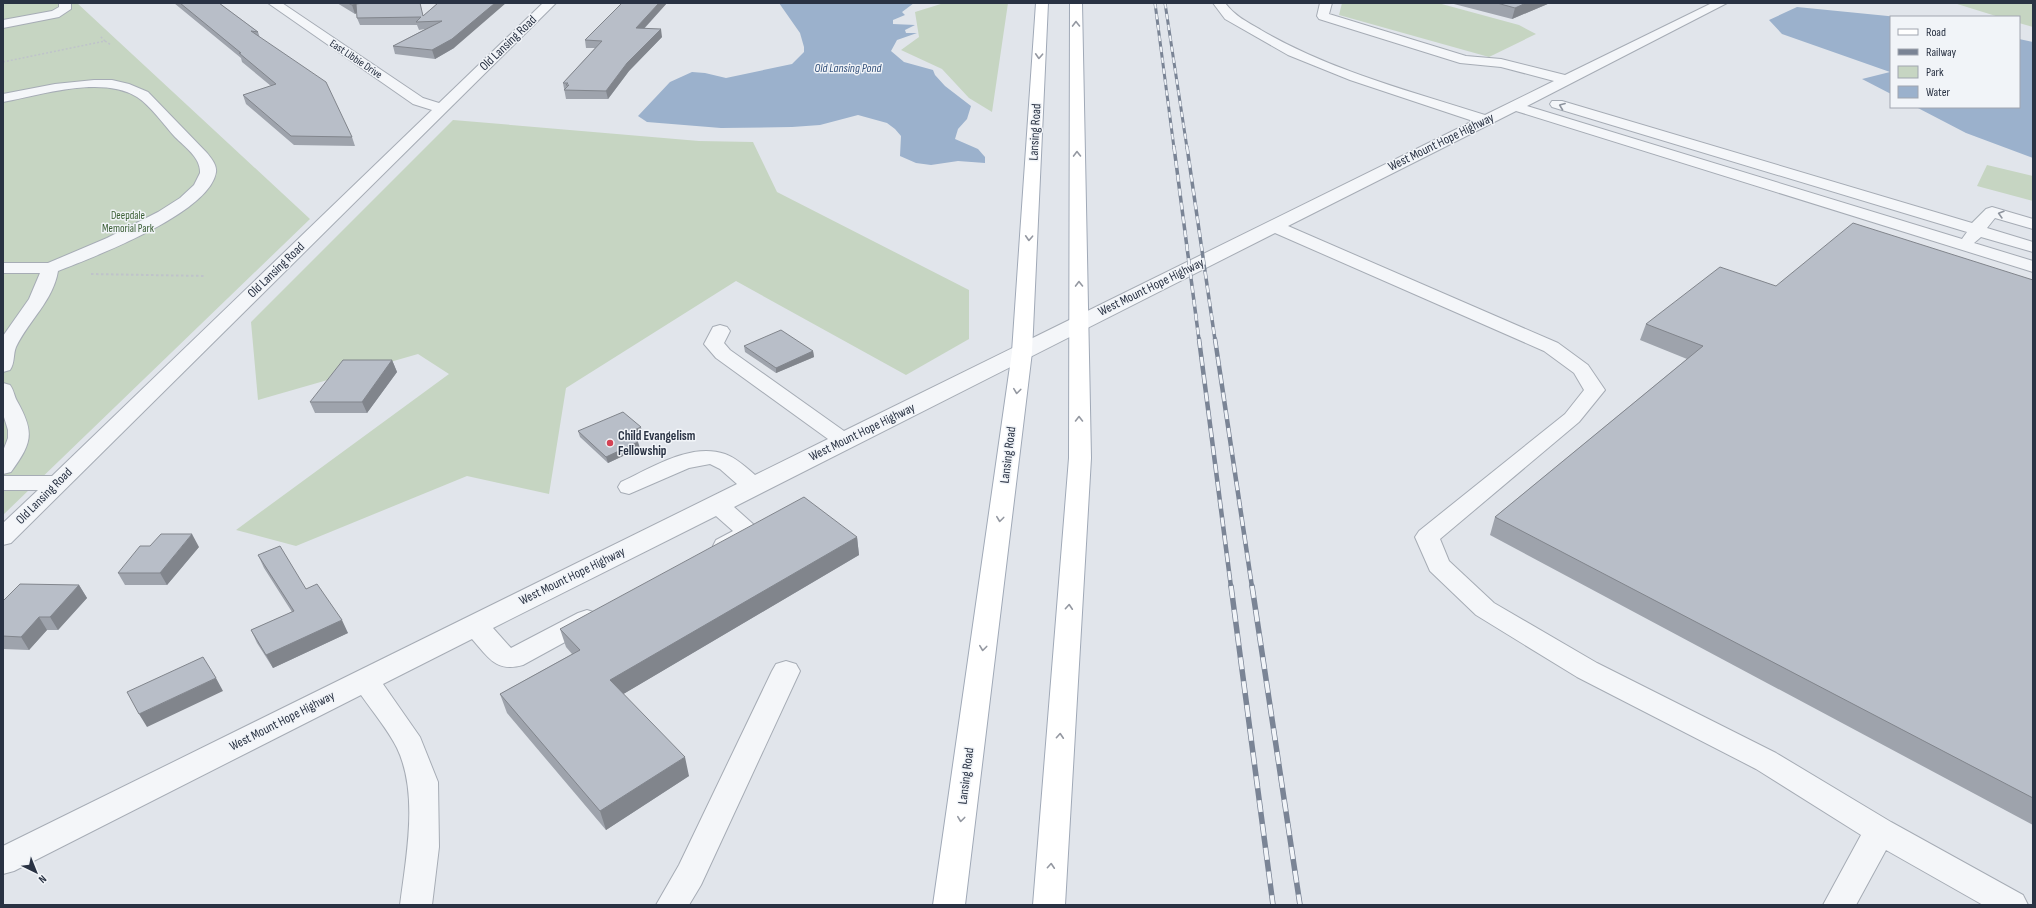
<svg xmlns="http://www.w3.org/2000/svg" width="2036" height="908" font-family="'Sofia Sans Condensed',sans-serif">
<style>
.green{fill:#c6d5c2}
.water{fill:#9bb1cc}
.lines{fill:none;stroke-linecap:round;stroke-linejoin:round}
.minor-casing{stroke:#a6acb5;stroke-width:2}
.major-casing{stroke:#a0a9b7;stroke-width:2}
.path-far1{stroke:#bfc3ca;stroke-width:1.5;stroke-dasharray:2 2;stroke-linecap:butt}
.path{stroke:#bfc3ca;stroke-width:2;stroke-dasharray:2.5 2.5;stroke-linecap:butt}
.minor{fill:#f4f6f9;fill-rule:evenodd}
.major{fill:#fff;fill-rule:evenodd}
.rail-far3-casing{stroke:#7a8495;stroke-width:3}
.rail-far2-casing{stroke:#7a8495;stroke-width:3.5}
.rail-far1-casing{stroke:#7a8495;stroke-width:4.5}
.rail-casing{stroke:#7a8495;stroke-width:5.5}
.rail-far3{stroke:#f1f4f8;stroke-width:2;stroke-dasharray:5.5;stroke-linecap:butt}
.rail-far2{stroke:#f1f4f8;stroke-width:2.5;stroke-dasharray:7;stroke-linecap:butt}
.rail-far1{stroke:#f1f4f8;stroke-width:3;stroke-dasharray:9;stroke-linecap:butt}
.rail{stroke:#f1f4f8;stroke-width:4;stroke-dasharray:12;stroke-linecap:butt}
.wall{fill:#9ea3ac}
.shaded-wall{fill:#81858c}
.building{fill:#b8bec8;stroke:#81858c}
.oneway{stroke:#9498a1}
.oneway2{stroke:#8e949e}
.poi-dot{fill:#d44254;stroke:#f1f4f8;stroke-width:1.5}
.labels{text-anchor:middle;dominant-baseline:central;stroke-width:3;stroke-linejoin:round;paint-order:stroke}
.far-street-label{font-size:11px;fill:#293243;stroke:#f1f4f8}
.far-park-label{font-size:11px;fill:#3c5f36;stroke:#f1f4f8}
.far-water-label{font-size:12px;font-style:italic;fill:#314f79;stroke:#f1f4f8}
.street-label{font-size:13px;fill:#293243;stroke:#f1f4f8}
.poi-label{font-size:13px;font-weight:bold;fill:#293243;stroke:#f1f4f8;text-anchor:start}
</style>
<rect width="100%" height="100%" fill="#e1e5eb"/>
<path class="green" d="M3 3H77L310 219 3 515Z
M944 3H1008L992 112 969 98 942 69 901 50 919 37 915 12Z
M1342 3H1438L1519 25 1536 34 1489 57 1339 15Z
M1954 3H2033V27L2019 23V17H1999Z
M453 120 699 141 753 142 777 192 969 290V339L906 375 736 281 566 388 549 494 467 476 296 546 236 530 449 374 418 354 258 400 251 322Z
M1987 165 2033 176V201L1977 186Z"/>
<path class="water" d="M779 3H914L902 12 905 15 893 20V24L915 25 905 30 906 33H917L897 40 891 51 904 62 933 70 935 75 945 86 971 106 967 119 958 129 955 139 978 149 985 157V163L958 161 931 165 916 163 900 156 901 136 895 129 887 123 858 115 820 125 792 127 721 128 647 122 638 116 670 82 692 72 705 73 726 78 792 64 804 52V47L800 33Z
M1797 7 1898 17H1891V94L1862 79 1890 72 1782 34 1769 20Z
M2019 39 2033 42V158L1966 133 1916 107H2019Z"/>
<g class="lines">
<g class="minor-casing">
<path id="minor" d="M59 3H71V9L59 17 3 28V20L52 11 59 7Z
M268 3H282L423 98 439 103 543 3H556L11 543 3 545V523L38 490H3V476H52L432 110 413 104Z
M1213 3H1225C1235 16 1247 22 1261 30 1329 70 1410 91 1485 115L1554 81 1501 67 1460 63 1319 19 1317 16 1320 3H1332L1329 14 1466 56 1501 59 1565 75 1712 3H1727L1527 106 1962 239 1967 232 1552 107 1550 104 1552 101H1562L1972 223 1986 209 1992 207 2033 219V229L1995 218 1987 228 2033 242V252L1981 237 1974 243 2033 261V272L1516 111 1288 226 1558 343 1588 365 1605 390 1579 422 1440 539 1449 561 1494 603 1597 663 1776 753 1891 822 2023 895 2028 905H1983L1886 850 1856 905H1823L1861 835 1756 769 1577 677 1476 615 1430 571 1415 537 1419 531 1565 414 1584 390 1574 373 1544 351 1275 233 734 507 753 524 757 529C755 546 732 556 716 552L713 546 716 540 733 531 716 516 493 628 511 648 578 613 587 610 596 613 600 619 596 625 523 665C496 673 488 657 472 639L383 684 420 737 438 782 439 847 432 905H400C406 857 419 794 397 748 388 730 373 712 361 695L14 871 3 874V846L737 484 720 469 710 464 689 468 629 494 621 492 618 487 621 482C651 468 691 442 725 454 736 458 746 467 755 475L828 439 716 358 704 344 713 327 720 325 727 327 730 331 724 343 730 350 844 431 1473 121 1350 80 1288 55 1225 19Z
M94 80H112L129 84 148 92 207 153C211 158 217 165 216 172 210 213 94 257 58 271 53 301 29 320 16 347 13 354 15 363 10 370L3 372V336L29 299 40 273H3V263H48L107 238 158 212 180 198 194 185 200 173C201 158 185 147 175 137 164 125 150 105 137 97 102 75 41 95 3 102V94L55 84Z
M3 383 10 385C14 390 14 396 17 401 35 433 32 443 11 472L3 474V451L8 438V430L3 414Z
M786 661 796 664 800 671 701 885 689 905H656L679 865 772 671 776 664Z"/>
</g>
<g class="major-casing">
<path id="major" d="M1036 3H1048L1032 352 965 905H933L1012 352Z
M1070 3H1082L1091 458 1065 905H1033L1069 458Z"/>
</g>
<path class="path-far1" d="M105 41 111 45
M3 62 105 41 100 36"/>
<path class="path" d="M91 274 206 276"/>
<use href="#minor" class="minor"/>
<use href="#major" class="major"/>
<g class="rail-far3-casing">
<path id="rail-far3" d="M1155 3 1174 148
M1165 3 1187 148"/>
</g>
<g class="rail-far2-casing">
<path id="rail-far2" d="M1174 147 1199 340
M1187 147 1215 340"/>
</g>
<g class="rail-far1-casing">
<path id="rail-far1" d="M1199 339 1231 587
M1215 339 1252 587"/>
</g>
<g class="rail-casing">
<path id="rail" d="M1231 586 1273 905
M1252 586 1300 905"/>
</g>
<use href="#rail-far3" class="rail-far3"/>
<use href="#rail-far2" class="rail-far2"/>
<use href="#rail-far1" class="rail-far1"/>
<use href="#rail" class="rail"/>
</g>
<path class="wall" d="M174 3H219L258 32 260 38 352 137 355 146 294 145 246 104 243 95 271 86 242 62 241 58Z
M337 3H420L423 16 438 3 454 48 435 59 395 54 393 46 425 29 419 30 417 25H360L357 18V12L355 14Z
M622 3H667L644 29 662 37 629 71 608 99H566L563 83 595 48H586L585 40Z
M1450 3H1550L1512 19Z
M2033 280V825L1490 535 1495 517 1687 359 1640 340 1646 324 1776 286Z
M744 346 813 351 814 357 776 373 745 352Z
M392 360 397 372 367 413H315L310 402Z
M578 431 642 433 633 437 640 448 608 463 580 437Z
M857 537 859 555 623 694 689 776 606 830 507 713 500 694 572 654 566 647 560 629Z
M199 547 167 585H125L118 573Z
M258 555 306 589 348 633 273 668 257 643 251 630 292 612 264 568Z
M79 585 87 598 58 630H47L29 650 3 649V601Z"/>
<path class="shaded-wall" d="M356 3H370L355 14 352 5Z
M495 3H506L454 48 435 59 432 50Z
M659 3H667L637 36 636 28Z
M1526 3H1550L1512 19 1515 8Z
M661 29 662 37 629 71 608 99 606 91 627 63Z
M813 351 814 357 776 373V368Z
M392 360 397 372 367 413 362 402Z
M641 427 642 433 629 439 628 433Z
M638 442 640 448 608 463 606 457Z
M192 534 199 547 167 585 160 573Z
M857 537 859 555 615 699 610 680Z
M79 585 87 598 58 630 50 617Z
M39 617 47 630 29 650 21 637Z
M342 620 348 633 273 668 266 655Z
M216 678 223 691 147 727 139 714Z
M685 757 689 776 606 830 600 811Z"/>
<path class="building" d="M180 3H219L258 32 251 31 326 82 352 137 291 136 243 95 276 84 239 53H241Z
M348 3H356L352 5Z
M364 3H420L423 16 438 3H495L452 39 432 50 393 46 442 21 416 22 421 17 357 18 356 4Z
M622 3H659L636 28 661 29 627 63 606 91 564 90 569 85H566L568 83H563L602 41 585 40Z
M1497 3H1526L1515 8Z
M1853 223 2033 280V798L1495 517 1703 346 1646 324 1720 267 1776 286Z
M781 330 813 351 776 368 744 346Z
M343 360H392L362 402H310Z
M623 412 641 427 628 433 638 442 606 457 578 431Z
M804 497 857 537 610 680 685 757 600 811 500 694 580 650 560 629Z
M161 534H192L160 573H118L140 546H150Z
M280 546 306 589 317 584 342 620 266 655 251 630 294 611 258 555Z
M20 584 79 585 50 617H39L21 637 3 636V601Z
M203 657 216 678 139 714 127 692Z"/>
<defs><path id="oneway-chevron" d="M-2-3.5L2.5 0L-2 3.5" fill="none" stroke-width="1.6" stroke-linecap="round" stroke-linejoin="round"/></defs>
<g class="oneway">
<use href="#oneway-chevron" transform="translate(1076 24) rotate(-91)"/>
<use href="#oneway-chevron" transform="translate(1039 56) rotate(93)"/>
<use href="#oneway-chevron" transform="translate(1077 154) rotate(-91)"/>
<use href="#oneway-chevron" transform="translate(1029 238) rotate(93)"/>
<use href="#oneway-chevron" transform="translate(1079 284) rotate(-91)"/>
<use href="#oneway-chevron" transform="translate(1017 391) rotate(97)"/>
<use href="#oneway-chevron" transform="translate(1079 419) rotate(-90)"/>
<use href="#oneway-chevron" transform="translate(1000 519) rotate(97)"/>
<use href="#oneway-chevron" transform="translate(1069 607) rotate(-86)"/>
<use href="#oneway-chevron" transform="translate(983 648) rotate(97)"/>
<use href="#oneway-chevron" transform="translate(1060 736) rotate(-86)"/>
<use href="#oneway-chevron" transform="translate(961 819) rotate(97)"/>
<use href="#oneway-chevron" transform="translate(1051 866) rotate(-86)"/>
</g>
<g class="oneway2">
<use href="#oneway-chevron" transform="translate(1562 106) rotate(-159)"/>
<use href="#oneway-chevron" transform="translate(2001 214) rotate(-164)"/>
</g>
<circle class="poi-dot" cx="610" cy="443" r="4"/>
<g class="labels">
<g class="far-street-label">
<text transform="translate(356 59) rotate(34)">East Libbie Drive</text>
</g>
<g class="far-park-label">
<text x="128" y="215">Deepdale<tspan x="128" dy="13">Memorial Park</tspan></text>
</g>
<g class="far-water-label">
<text x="848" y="68">Old Lansing Pond</text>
</g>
<g class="street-label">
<text transform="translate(508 43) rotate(-44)">Old Lansing Road</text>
<text transform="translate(1035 132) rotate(-87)">Lansing Road</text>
<text transform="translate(1441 142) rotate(-26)">West Mount Hope Highway</text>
<text transform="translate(276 270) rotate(-44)">Old Lansing Road</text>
<text transform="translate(1151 287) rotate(-26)">West Mount Hope Highway</text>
<text transform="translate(862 432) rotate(-26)">West Mount Hope Highway</text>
<text transform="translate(1008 455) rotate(-83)">Lansing Road</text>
<text transform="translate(44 496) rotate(-45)">Old Lansing Road</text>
<text transform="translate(572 576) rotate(-26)">West Mount Hope Highway</text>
<text transform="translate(282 721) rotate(-27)">West Mount Hope Highway</text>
<text transform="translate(966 776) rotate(-83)">Lansing Road</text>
</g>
<g class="poi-label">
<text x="618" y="436">Child Evangelism<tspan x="618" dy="15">Fellowship</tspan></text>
</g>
</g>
<rect width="2036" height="908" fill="none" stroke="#293243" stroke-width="8"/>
<rect x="1890" y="16" width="130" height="92" fill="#f1f4f8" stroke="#a1a6b0"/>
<rect x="1898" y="29" width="20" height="6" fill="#ffffff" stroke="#a1a6b0"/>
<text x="1926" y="36" font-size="12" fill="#293243">Road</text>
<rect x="1898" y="49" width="20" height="6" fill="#7a8495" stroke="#a1a6b0"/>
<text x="1926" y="56" font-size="12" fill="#293243">Railway</text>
<rect x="1898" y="66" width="20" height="12" fill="#c6d5c2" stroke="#a1a6b0"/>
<text x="1926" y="76" font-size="12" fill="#293243">Park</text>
<rect x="1898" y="86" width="20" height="12" fill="#9bb1cc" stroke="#a1a6b0"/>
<text x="1926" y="96" font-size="12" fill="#293243">Water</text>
<g transform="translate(36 872) rotate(137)" stroke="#f1f4f8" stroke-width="3" paint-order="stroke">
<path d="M0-3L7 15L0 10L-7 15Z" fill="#293243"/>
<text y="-6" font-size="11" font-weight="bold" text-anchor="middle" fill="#293243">N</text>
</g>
</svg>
